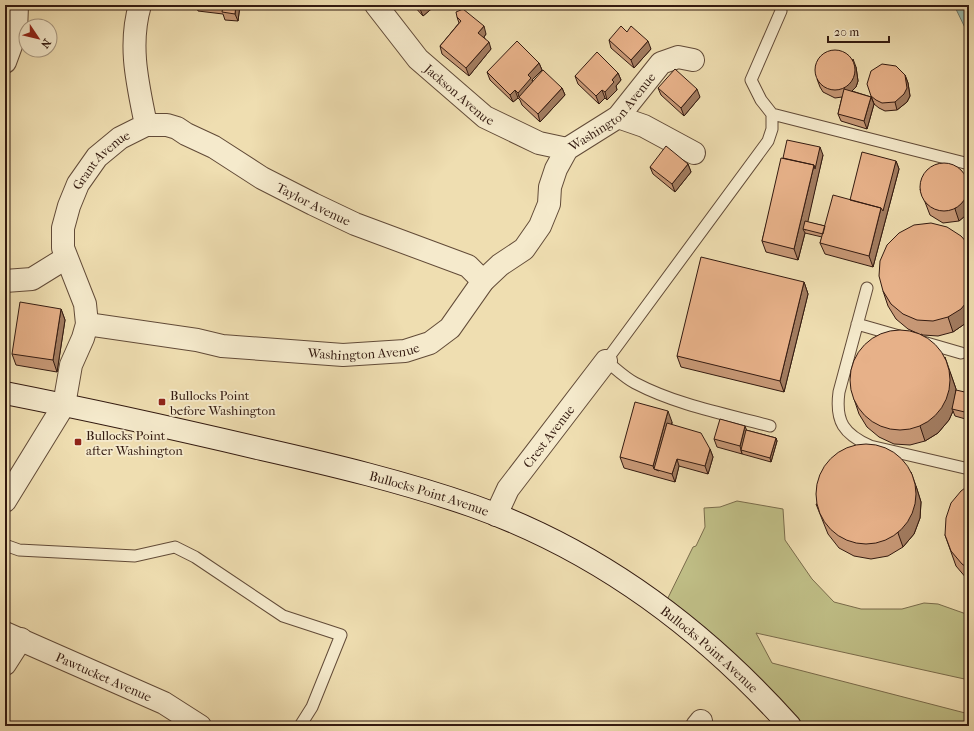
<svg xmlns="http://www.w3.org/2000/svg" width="974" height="731" font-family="'IM FELL French Canon',serif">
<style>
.green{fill:#c0bf87;stroke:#7a6c4c}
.water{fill:#9abcad;stroke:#717b6e}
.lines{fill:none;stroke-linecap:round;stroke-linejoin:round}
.service-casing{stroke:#624b38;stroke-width:13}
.minor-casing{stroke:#624b38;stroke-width:24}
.tertiary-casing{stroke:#624b38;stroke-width:24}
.secondary-casing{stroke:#331a10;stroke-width:24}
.service{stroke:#f5eacc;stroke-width:11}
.minor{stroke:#f5eacc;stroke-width:22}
.tertiary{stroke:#f5eacc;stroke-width:22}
.secondary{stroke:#f5eacc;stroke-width:22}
.wall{fill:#c79876;stroke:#331a10}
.shaded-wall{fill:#a27c60;stroke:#331a10}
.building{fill:#e7b189;stroke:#331a10}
.poi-dot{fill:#8f2418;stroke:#f5eacc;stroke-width:1.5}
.labels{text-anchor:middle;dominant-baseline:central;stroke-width:3.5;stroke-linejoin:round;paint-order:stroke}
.street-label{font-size:13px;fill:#331a10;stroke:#f5eacc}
.poi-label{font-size:13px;fill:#331a10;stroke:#f5eacc;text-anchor:start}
</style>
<rect width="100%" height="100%" fill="#efdeb1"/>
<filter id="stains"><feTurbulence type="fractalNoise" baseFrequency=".005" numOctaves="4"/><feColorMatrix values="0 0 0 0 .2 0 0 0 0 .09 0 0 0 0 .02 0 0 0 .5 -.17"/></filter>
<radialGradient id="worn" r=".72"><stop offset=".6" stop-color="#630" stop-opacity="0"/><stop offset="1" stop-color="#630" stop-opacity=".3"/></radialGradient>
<path class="green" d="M737 501 783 509 785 540 812 579 834 602 861 609H902L924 603 938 604 969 615V680L756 633 772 663 969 714V726H790L663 608 693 547 696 546 705 527 704 508 720 507Z"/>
<path class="water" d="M954 5H969V36Z"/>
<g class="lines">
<g class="service-casing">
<path id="service" d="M781 11 751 80 761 100 772 114 969 164
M867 288 839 392C835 422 844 434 870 446L969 469
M857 324 899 336
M923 342 961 353
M770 426C725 414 677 405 635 383 625 378 615 368 606 361L768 141 772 129V114
M5 545 19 550 135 556 175 547 195 557 283 616 341 635 312 707 300 726"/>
</g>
<g class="minor-casing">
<g id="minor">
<path id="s1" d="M376 5 418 59 485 117 539 143 567 149"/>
<path d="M5 62 16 32 17 5"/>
<path d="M618 117 644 126 694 153"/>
<path id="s2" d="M146 125H167L177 128 186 134 214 147 262 178 313 204 355 224 468 266 483 281"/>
<path d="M5 281 32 279 66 258"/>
<path id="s3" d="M87 324 197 340 222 346 343 355 405 351 430 343 450 328 483 281 500 265 524 249 540 226 549 204 550 187 556 169 567 149 618 117 661 63 678 57 693 60"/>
<path id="s4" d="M5 501 64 405 71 365 83 338 87 324 85 304 63 248V228L69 206 78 184 97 157 120 138 146 125C138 85 128 46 140 5"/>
<path id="s5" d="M496 515 508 489 606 361"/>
<path d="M5 664 21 639"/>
<path d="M697 726 701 721"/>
</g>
</g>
<g class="tertiary-casing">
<g id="tertiary">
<path id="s6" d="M5 633 164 703 200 726"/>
</g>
</g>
<g class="secondary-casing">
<g id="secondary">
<path id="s7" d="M5 393C91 410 177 429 262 449 333 465 404 482 473 506 597 550 703 629 790 726"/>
</g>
</g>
<use href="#service" class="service"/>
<use href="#minor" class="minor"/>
<use href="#tertiary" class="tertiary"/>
<use href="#secondary" class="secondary"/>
</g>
<path class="wall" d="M196 5H240L238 21 225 20 223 14 198 11Z
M413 5H436L423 16Z
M457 17 486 34 484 37 491 49 469 76 442 54 440 46 459 23Z
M627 32 651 49 634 68 611 48 609 40Z
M539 63 542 70 532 80 533 82 562 88 565 95 540 122 522 105 520 100 518 98 513 102 490 80 487 72Z
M856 67 858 81 856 87 852 91 871 97 874 104 867 129 841 121 838 114 842 97 835 98 823 92 820 87 817 79Z
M618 73 621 80 616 86 617 90 607 100 605 98 599 104 578 84 575 76Z
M905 75 908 83 910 96 907 102 897 110 885 111 879 108 874 104 871 96Z
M658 88 700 97 684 116 661 95Z
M823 155 807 222 825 226 850 200 896 161 899 169 873 267 825 254 820 243 822 237 805 233 798 260 766 252 762 241 783 158Z
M688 164 691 172 675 192 653 174 650 167Z
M969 183V209L965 216 959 221 943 223 930 215 920 189Z
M969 245V320L966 323 953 332 938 336 923 335 921 334 950 372 956 389 955 395 969 393V420L955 416 953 411 949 420 938 433 925 441 910 445 894 444 879 437 867 427 859 414 854 399 919 334 908 329 896 319 888 306 883 291Z
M804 282 808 294 784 392 681 367 677 356Z
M61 309 65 320 57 372 16 365 12 354Z
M969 349V364L967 363 966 360Z
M672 422V425L710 449 713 457 708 474 679 466 675 482 624 468 620 457Z
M745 426 746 430 776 438 777 441 771 462 717 447 714 439Z
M969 485V580L967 579 956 566 945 535Z
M916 486 921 502 920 518 914 534 903 547 888 556 871 559 854 556 839 548 828 534 816 504Z"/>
<path class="shaded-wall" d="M236 5H240L238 21 235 14Z
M424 5H436L423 16 420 9Z
M484 26 486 34 481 41 478 33Z
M648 41 651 49 634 68 631 60Z
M489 42 491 49 469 76 466 68Z
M853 59 856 67 858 81 856 87 847 96 844 88Z
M539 63 542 70 532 80 534 86 519 97 518 93 528 75Z
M618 73 621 80 616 86 617 90 607 100 605 92 612 80Z
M905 75 908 83 910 96 907 102 897 110 895 102Z
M562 88 565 95 540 122 538 114Z
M697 89 700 97 684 116 681 108Z
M515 90 518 98 513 102 510 95Z
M602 90 605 98 599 104 596 96Z
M871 97 874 104 867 129 864 121Z
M820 147 823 155 806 230 803 229 805 233 798 260 794 249 814 165Z
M896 161 899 169 873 267 869 256 881 208Z
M688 164 691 172 675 192 672 184Z
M969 183V209L965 216 959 221 955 209Z
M804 282 808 294 784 392 780 381Z
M969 299V320L966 323 953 332 948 317Z
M61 309 65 320 57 372 53 360Z
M945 357 956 389 954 406 952 409 953 411 949 420 938 433 925 441 920 426Z
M668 411 672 422 659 471 654 469 653 466Z
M745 426 748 434 741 450 742 454 740 446Z
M776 438 777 441 771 462 770 458Z
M710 449 713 457 708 474 705 466Z
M677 459 679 466 675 482 672 474Z
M911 472 916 486 921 502 920 518 914 534 903 547 898 533Z"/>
<path class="building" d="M209 5H236L235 14 222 12 223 7Z
M417 5H424L420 9Z
M463 9 484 26 478 33 489 42 466 68 440 46 461 21 457 17 456 12Z
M621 26 627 32 631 26 648 41 631 60 609 40Z
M517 41 539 63 528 75 531 78 518 93 515 90 510 95 487 72Z
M815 70a20 20 0 1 1 40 0a20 20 0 1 1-40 0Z
M597 52 618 73 612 80 614 82 605 92 602 90 596 96 575 76Z
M882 64 896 66 905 75 907 88 904 94 895 102 882 103 876 100 871 96 867 84 871 71Z
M675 69 697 89 681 108 658 88Z
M543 70 562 88 538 114 519 97Z
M844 89 871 97 864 121 838 114Z
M787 140 820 147 815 169 814 165 783 158Z
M666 146 688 164 672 184 650 167Z
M862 152 896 161 883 211 881 208 850 200Z
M781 158 814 165 794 249 762 241Z
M920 187a24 24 0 1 1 48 0a24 24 0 1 1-48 0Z
M833 195 881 208 869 256 820 243Z
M805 221 825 226 823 234 803 229Z
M931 223 947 227 961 236 969 245V299L961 309 948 317 933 321 917 320 903 314 891 304 883 291 879 276 880 261 887 245 899 233 914 225Z
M701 257 804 282 780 381 677 356Z
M20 302 61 309 53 360 12 354Z
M850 380a50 50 0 1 1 100 0a50 50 0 1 1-100 0Z
M969 349V361L966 360Z
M956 390 969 393V413L952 409Z
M635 402 668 411 653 466 620 457Z
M720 419 745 426 740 446 714 439Z
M667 423 701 433 710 449 705 466 677 459 672 474 654 469Z
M746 430 776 438 770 458 741 450Z
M816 494a50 50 0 1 1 100 0a50 50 0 1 1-100 0Z
M969 485V569L962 564 951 551 945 535 946 518 951 503 961 491Z"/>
<g class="poi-dot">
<rect x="158" y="398" width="8" height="8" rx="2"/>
<rect x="74" y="438" width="8" height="8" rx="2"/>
</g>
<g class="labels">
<g class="street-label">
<text stroke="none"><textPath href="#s1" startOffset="123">Jackson Avenue</textPath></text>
<text stroke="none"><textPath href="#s3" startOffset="651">Washington Avenue</textPath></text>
<text stroke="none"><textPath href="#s4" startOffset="378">Grant Avenue</textPath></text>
<text stroke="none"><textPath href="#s2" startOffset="188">Taylor Avenue</textPath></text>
<text stroke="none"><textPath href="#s3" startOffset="279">Washington Avenue</textPath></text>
<text stroke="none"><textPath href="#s5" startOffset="95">Crest Avenue</textPath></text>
<text stroke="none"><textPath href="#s7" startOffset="436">Bullocks Point Avenue</textPath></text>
<text stroke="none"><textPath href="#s7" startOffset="760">Bullocks Point Avenue</textPath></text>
<text stroke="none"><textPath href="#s6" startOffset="108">Pawtucket Avenue</textPath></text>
</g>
<g class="poi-label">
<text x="170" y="395">Bullocks Point<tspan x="170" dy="15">before Washington</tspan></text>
<text x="86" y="435">Bullocks Point<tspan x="86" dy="15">after Washington</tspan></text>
</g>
</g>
<rect width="974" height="731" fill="none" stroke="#efdeb1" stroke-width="20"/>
<rect x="6" y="6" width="962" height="719" fill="none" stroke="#331a10" stroke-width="2"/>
<rect x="10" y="10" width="954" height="711" fill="none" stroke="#331a10"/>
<g transform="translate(38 38) rotate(125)"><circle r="19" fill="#f5eacc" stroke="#a79781"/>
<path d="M0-3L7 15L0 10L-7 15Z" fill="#8f2418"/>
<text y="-6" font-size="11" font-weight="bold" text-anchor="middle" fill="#331a10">N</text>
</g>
<path d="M828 36v6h61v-6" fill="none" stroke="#331a10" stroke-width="2"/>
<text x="834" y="36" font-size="12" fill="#331a10" stroke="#f5eacc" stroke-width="3" paint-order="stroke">20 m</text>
<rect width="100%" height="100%" filter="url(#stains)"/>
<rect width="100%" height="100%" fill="url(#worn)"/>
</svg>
